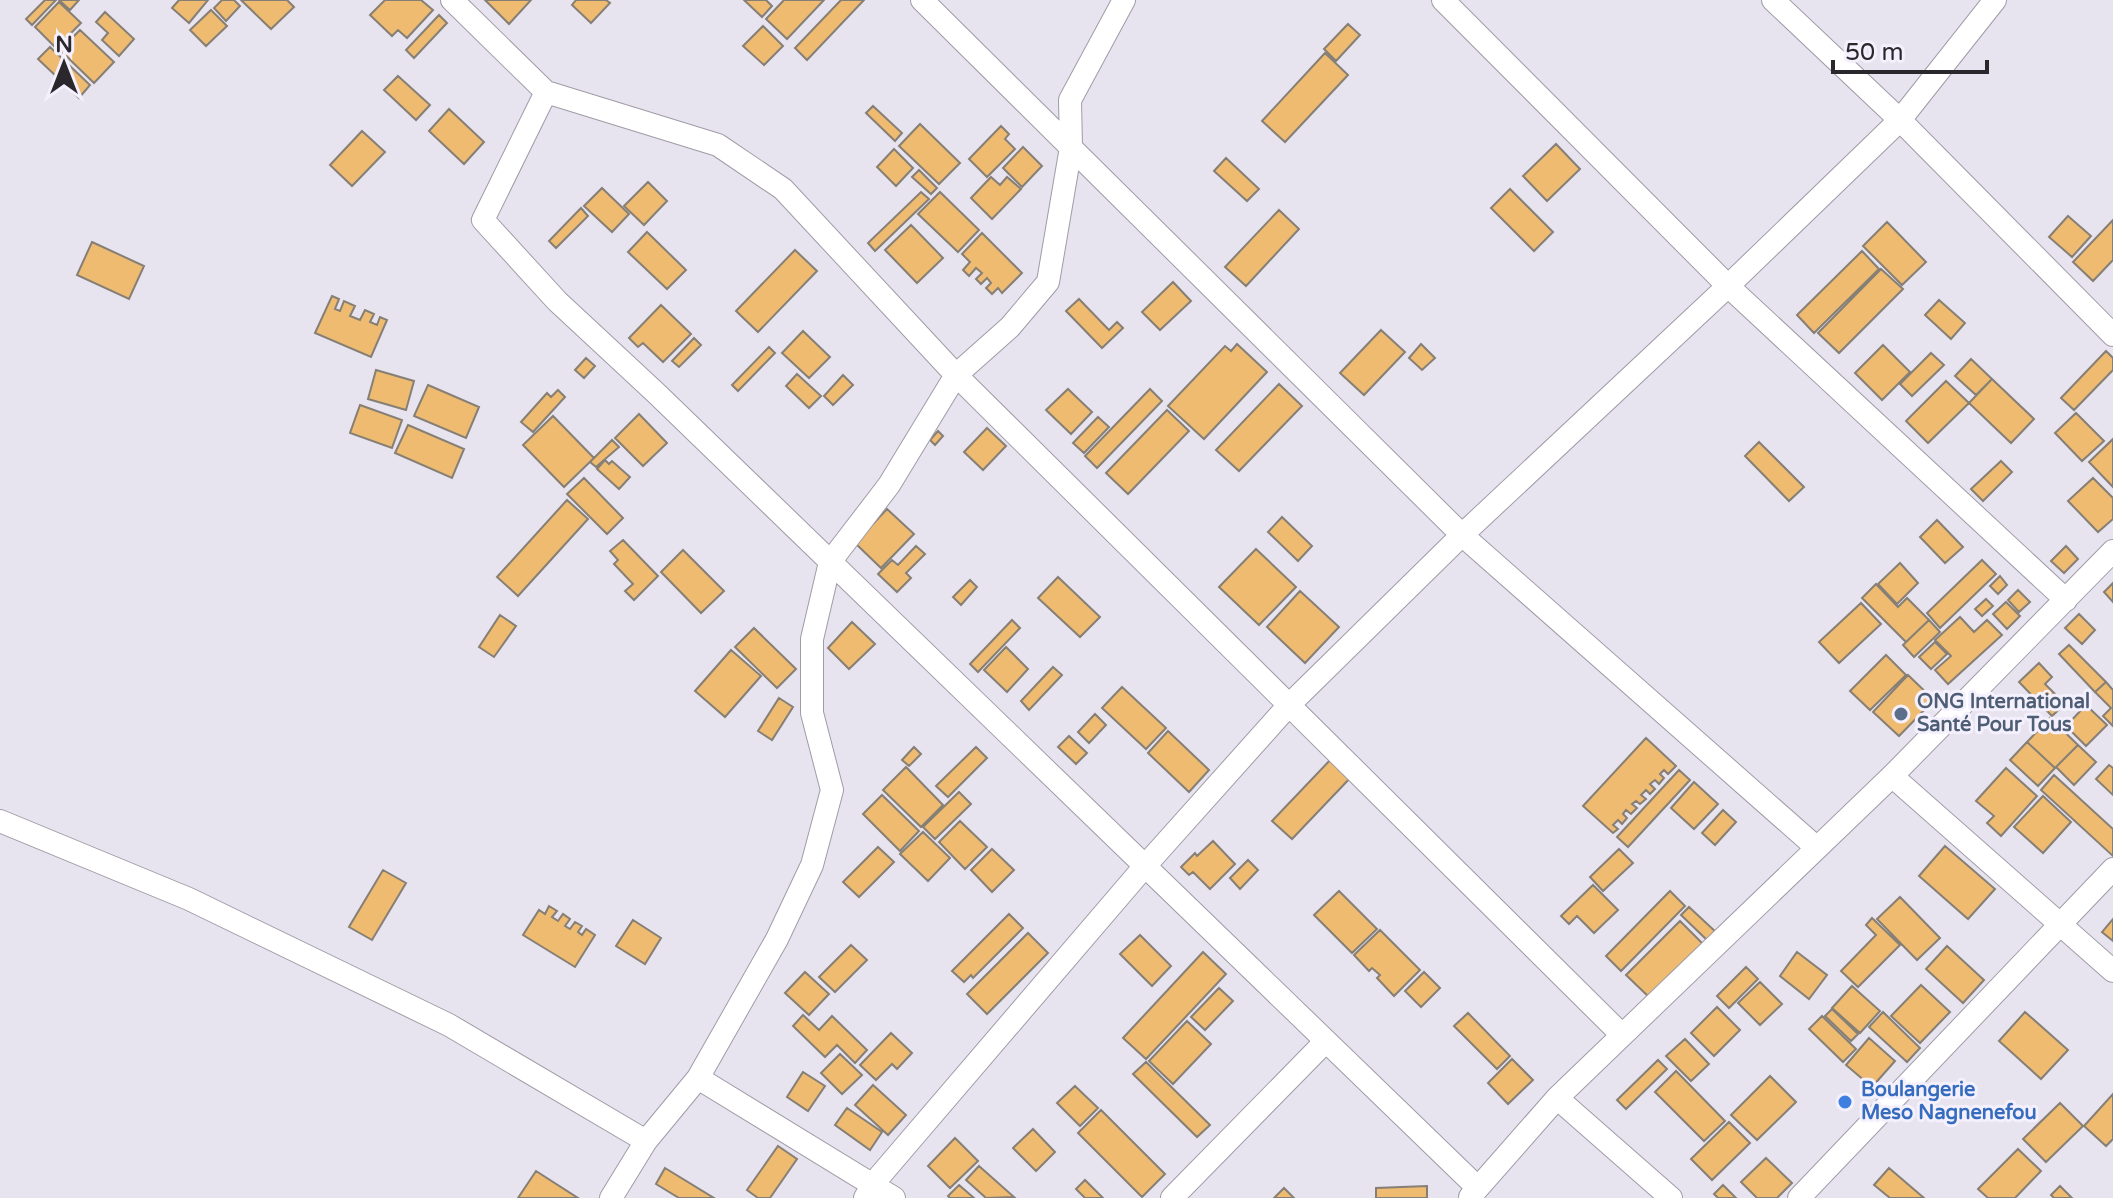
<svg xmlns="http://www.w3.org/2000/svg" width="2113" height="1198" font-family="'Varela Round',sans-serif">
<style>
.building{fill:#eebb71;stroke:#867f75;stroke-width:2}
.lines{fill:none;stroke-linecap:round;stroke-linejoin:round}
.minor-casing{stroke:#a09ca7;stroke-width:24}
.minor{stroke:#fff;stroke-width:22}
.service-dot{fill:#5c6f8a;stroke:#f5f0fd;stroke-width:3}
.shop-dot{fill:#3f7fe0;stroke:#f5f0fd;stroke-width:3}
.labels{text-anchor:middle;dominant-baseline:central;stroke-width:6;stroke-linejoin:round;paint-order:stroke}
.service-label{font-size:20px;font-weight:bold;fill:#4e5e75;stroke:#f5f0fd;text-anchor:start}
.shop-label{font-size:20px;font-weight:bold;fill:#366cbe;stroke:#f5f0fd;text-anchor:start}
</style>
<rect width="100%" height="100%" fill="#e7e3ef"/>
<path class="building" d="M45 0H56L32 25 26 19Z
M59 0H79L70 10Z
M179 0H208L189 23 172 8Z
M222 0H234L240 6 226 21 214 8Z
M241 0H287L294 7 271 29Z
M385 0H421L433 10 407 38 398 30 392 36 370 15Z
M485 0H531L509 24Z
M576 0H606L610 3 591 23 572 5Z
M744 0H766L772 6 762 17Z
M784 0H824L787 39 766 19Z
M841 0H864L807 60 795 48Z
M59 2 81 23 56 48 35 27Z
M211 10 227 26 206 46 190 30Z
M105 12 134 39 119 56 102 40 108 33 96 22Z
M439 15 447 23 414 58 406 50Z
M1348 24 1360 35 1336 61 1324 49Z
M763 26 783 46 764 65 743 46Z
M80 30 114 62 94 83 60 50Z
M50 47 90 85 79 98 38 59Z
M1325 53 1348 75 1285 142 1262 121Z
M398 76 430 105 416 120 384 90Z
M873 106 902 133 895 141 866 113Z
M449 109 484 142 464 164 429 131Z
M920 124 960 163 939 184 899 146Z
M1001 126 1009 134 1005 139 1015 149 987 177 969 159Z
M362 131 385 152 352 186 330 165Z
M1556 144 1580 169 1547 201 1523 176Z
M1023 147 1042 166 1022 187 1003 168Z
M894 149 913 168 896 186 877 167Z
M1226 158 1259 189 1247 201 1214 171Z
M919 170 937 188 931 194 912 177Z
M991 177 1000 185 1007 177 1021 189 992 219 971 198Z
M648 182 667 201 644 225 624 206Z
M602 188 629 214 612 232 584 206Z
M1510 189 1553 232 1534 251 1491 208Z
M921 192 929 199 875 251 868 243Z
M940 192 979 230 958 252 918 214Z
M581 208 588 216 556 248 549 241Z
M1279 210 1299 229 1246 286 1225 267Z
M2068 216 2091 236 2072 257 2049 237Z
M2113 220V260L2093 281 2073 262Z
M1887 222 1926 262 1902 285 1863 246Z
M911 225 943 258 917 283 885 250Z
M647 232 686 270 667 289 628 252Z
M982 233 1022 273 1002 293 998 288 992 294 986 288 991 283 987 278 981 284 976 279 982 273 976 268 969 276 963 270 970 262 962 254Z
M92 242 144 266 129 299 77 275Z
M795 250 817 271 758 332 736 311Z
M1862 251 1879 269 1814 333 1797 315Z
M1881 269 1903 289 1839 353 1818 333Z
M1173 282 1191 301 1160 330 1142 312Z
M332 296 339 299 335 309 340 311 344 301 355 306 350 316 360 320 365 310 374 314 370 322 377 325 380 317 387 320 371 357 315 333Z
M1079 299 1109 330 1117 322 1123 328 1102 348 1066 311Z
M1939 300 1965 323 1951 339 1925 315Z
M661 305 691 334 663 362 643 343 638 347 629 338Z
M1381 330 1405 352 1364 395 1340 373Z
M803 331 830 357 809 378 782 353Z
M694 338 701 345 679 367 672 361Z
M1237 344 1267 372 1204 439 1168 406 1225 346 1231 351Z
M1421 344 1435 358 1422 370 1409 358Z
M1883 345 1910 372 1882 400 1855 373Z
M769 347 775 353 738 391 732 385Z
M2106 351 2113 358V370L2074 410 2061 398Z
M1931 353 1944 365 1912 396 1900 384Z
M586 358 595 366 584 378 575 370Z
M1971 359 1992 379 1976 395 1955 376Z
M376 370 414 381 406 410 368 399Z
M797 374 821 396 809 408 786 386Z
M843 375 853 385 833 405 824 396Z
M1992 379 2034 419 2011 443 1969 403Z
M1946 381 1969 403 1928 443 1906 421Z
M1279 384 1302 406 1239 471 1216 450Z
M428 385 479 407 466 438 414 416Z
M1068 389 1092 412 1071 434 1046 410Z
M1150 389 1162 401 1097 468 1085 456Z
M558 390 565 397 533 432 521 422 547 393 551 397Z
M360 405 402 420 392 448 350 433Z
M1167 410 1189 431 1128 494 1106 473Z
M2076 413 2104 441 2082 461 2055 433Z
M639 414 667 443 643 466 615 438Z
M553 416 594 458 564 487 523 445Z
M1098 417 1109 427 1084 453 1073 443Z
M408 425 464 449 452 478 395 453Z
M987 428 1006 446 983 470 964 452Z
M938 431 943 436 935 445 930 440Z
M2113 439V487L2089 462Z
M612 440 619 447 596 467 590 462Z
M1759 442 1804 487 1789 501 1745 456Z
M605 460 609 464 612 461 630 477 619 489 597 469Z
M2001 461 2012 472 1983 501 1971 489Z
M584 478 623 518 607 534 567 494Z
M2093 478 2113 498V519L2098 532 2068 501Z
M567 500 588 519 518 596 497 577Z
M887 509 914 534 881 568 855 543Z
M1282 517 1312 546 1298 561 1268 532Z
M1937 520 1963 547 1945 563 1920 537Z
M623 540 658 576 634 600 625 591 633 584 614 564 618 560 610 551Z
M916 546 925 554 906 573 911 578 897 592 878 574 892 560 898 565Z
M2066 546 2078 559 2064 573 2051 561Z
M1256 549 1296 587 1259 625 1219 587Z
M683 550 724 591 701 613 661 572Z
M1982 560 1996 574 1940 628 1927 613Z
M1900 563 1918 583 1897 604 1878 584Z
M2000 576 2007 585 1998 594 1990 586Z
M1058 577 1100 617 1080 637 1038 598Z
M970 580 977 587 961 605 953 597Z
M2113 583V602L2104 592Z
M1876 584 1898 607 1907 598 1929 620 1906 642 1862 598Z
M2018 590 2030 602 2019 612 2008 600Z
M1300 591 1339 627 1305 663 1267 627Z
M1986 599 1993 606 1982 616 1975 609Z
M2006 602 2020 616 2007 629 1993 614Z
M1861 603 1881 624 1839 663 1819 642Z
M2079 614 2095 630 2082 644 2065 628Z
M500 615 516 626 494 657 479 647Z
M1960 617 1974 632 1987 620 2002 635 1948 684 1935 670 1951 656 1935 640Z
M1012 620 1020 628 978 672 970 664Z
M1929 620 1940 632 1914 657 1903 645Z
M852 622 875 644 849 669 828 648Z
M754 628 796 669 777 688 735 647Z
M1935 642 1947 654 1931 669 1919 657Z
M2069 645 2106 682 2095 692 2059 654Z
M1006 647 1028 669 1007 692 984 670Z
M731 650 761 676 725 717 695 691Z
M1886 655 1906 675 1870 710 1850 691Z
M2039 663 2052 677 2045 684 2065 704 2052 716 2019 682Z
M1053 667 1062 675 1029 710 1021 701Z
M1908 675 1934 700 1899 736 1873 712Z
M2106 682 2113 690V726L2103 716 2111 708 2095 692Z
M1122 687 1166 728 1146 749 1102 708Z
M779 698 793 707 772 740 758 731Z
M2086 705 2107 725 2086 746 2066 726Z
M1095 714 1106 725 1089 743 1078 732Z
M2050 718 2078 745 2055 768 2027 742Z
M1168 731 1209 770 1189 792 1148 753Z
M1069 736 1087 753 1076 764 1058 747Z
M1646 738 1676 766 1668 774 1664 770 1660 774 1664 778 1659 784 1655 780 1650 784 1655 789 1650 794 1646 790 1641 795 1646 799 1640 804 1636 801 1632 804 1637 808 1631 814 1626 810 1623 814 1627 818 1622 824 1618 820 1613 825 1618 829 1613 833 1583 806Z
M2027 742 2055 768 2038 786 2010 760Z
M2078 745 2096 762 2074 785 2056 767Z
M914 747 921 754 909 766 902 760Z
M976 747 987 758 948 797 936 786Z
M1333 757 1353 775 1292 839 1272 821Z
M2109 765 2113 768V795L2096 779Z
M906 767 943 805 921 827 883 790Z
M2006 768 2037 796 2001 836 1987 823 1994 816 1976 801Z
M1679 770 1690 780 1628 847 1617 837Z
M2054 775 2113 829V856L2041 790Z
M1694 782 1718 804 1694 829 1671 808Z
M959 792 971 804 935 839 923 827Z
M882 795 919 831 900 851 863 814Z
M2043 796 2071 822 2043 853 2014 827Z
M1723 810 1736 822 1715 845 1702 833Z
M960 821 987 847 965 869 939 842Z
M923 832 950 858 928 881 900 854Z
M1213 841 1235 864 1210 889 1193 872 1189 875 1181 867 1195 853 1197 856Z
M1945 846 1995 889 1968 919 1919 876Z
M878 847 894 862 859 897 843 882Z
M992 849 1014 870 992 892 971 870Z
M1619 849 1633 863 1603 891 1590 877Z
M1248 860 1258 870 1240 889 1230 878Z
M383 870 406 883 372 940 349 927Z
M1593 885 1618 910 1594 933 1577 916 1569 924 1561 916Z
M1339 891 1377 929 1352 953 1314 915Z
M1670 891 1685 906 1621 971 1606 956Z
M1900 897 1940 938 1917 960 1877 919Z
M549 906 557 911 552 917 558 921 563 914 570 919 565 926 570 929 575 922 582 926 578 932 582 935 586 929 595 935 575 967 523 935 539 910 545 914Z
M1689 907 1717 933 1709 942 1681 915Z
M1009 914 1023 928 973 978 971 975 964 982 952 971Z
M1872 918 1900 945 1858 987 1841 971 1876 935 1866 925Z
M2113 919V941L2102 932Z
M633 920 661 938 645 964 616 946Z
M1680 921 1703 944 1650 998 1626 975Z
M1380 930 1420 970 1394 996 1377 978 1380 975 1372 968 1369 971 1354 955Z
M1028 933 1048 953 987 1014 967 994Z
M1140 935 1171 966 1152 986 1120 954Z
M851 945 867 960 835 992 819 977Z
M1947 946 1984 980 1963 1003 1926 969Z
M1203 952 1226 974 1146 1059 1123 1038Z
M1797 952 1827 975 1809 999 1780 976Z
M1746 967 1758 979 1729 1008 1717 996Z
M805 972 829 994 809 1015 785 993Z
M1424 972 1440 988 1421 1007 1405 991Z
M1760 982 1782 1004 1760 1025 1738 1003Z
M1921 985 1950 1012 1920 1043 1891 1016Z
M1852 986 1880 1011 1860 1033 1832 1008Z
M1219 988 1233 1001 1205 1030 1191 1017Z
M1717 1007 1740 1030 1714 1056 1691 1033Z
M1832 1009 1858 1034 1851 1041 1825 1016Z
M1883 1012 1920 1048 1907 1062 1869 1027Z
M2025 1012 2068 1050 2041 1079 1999 1041Z
M1468 1013 1510 1056 1497 1069 1454 1026Z
M803 1015 819 1030 832 1016 867 1050 855 1063 837 1045 825 1057 793 1026Z
M1822 1016 1856 1049 1843 1062 1809 1029Z
M1187 1021 1211 1044 1173 1084 1149 1061Z
M891 1033 912 1053 897 1069 892 1064 876 1080 860 1065Z
M1869 1038 1895 1061 1872 1087 1846 1065Z
M1685 1039 1709 1064 1691 1081 1666 1056Z
M840 1054 862 1075 842 1094 821 1073Z
M1512 1059 1533 1080 1508 1104 1488 1083Z
M1658 1060 1667 1069 1626 1109 1617 1100Z
M1146 1062 1210 1125 1197 1137 1133 1074Z
M1676 1071 1725 1121 1704 1141 1655 1092Z
M803 1072 825 1086 808 1111 787 1097Z
M1770 1076 1796 1102 1757 1140 1731 1115Z
M873 1085 906 1115 888 1135 855 1105Z
M1075 1086 1098 1108 1080 1126 1057 1103Z
M2113 1094V1139L2106 1146 2084 1126Z
M2060 1103 2083 1126 2046 1162 2023 1139Z
M847 1108 882 1132 870 1150 835 1125Z
M1101 1110 1165 1174 1142 1197 1078 1133Z
M1729 1122 1750 1143 1712 1180 1691 1159Z
M1033 1129 1055 1152 1036 1171 1013 1148Z
M955 1138 978 1161 950 1188 928 1166Z
M778 1146 797 1159 770 1198H758L747 1190Z
M2018 1149 2041 1171 2015 1198H1988L1978 1189Z
M1766 1158 1792 1183 1777 1198H1757L1741 1182Z
M979 1166 1014 1197 986 1198 966 1180Z
M665 1168 714 1198H679L656 1184Z
M1889 1168 1924 1198H1890L1874 1185Z
M536 1171 578 1198H518Z
M1085 1180 1103 1198H1085L1076 1189Z
M959 1185 974 1198H950L948 1196Z
M1723 1185 1736 1198H1718L1714 1194Z
M1427 1186V1198H1376V1188Z
M2060 1186 2072 1198H2054L2051 1195Z
M1284 1188 1294 1198H1274Z"/>
<g class="lines">
<g class="minor-casing">
<path id="minor" d="M452 0 546 92 718 145 783 189 956 375 1622 1035
M922 0 1462 535 1817 848
M1443 0 1728 286 2066 600
M1773 0 1900 120 2113 335
M546 92 483 220 557 301 656 393 1478 1188
M1892 776 2113 971
M0 821 189 899 449 1025 646 1141
M698 1078 894 1198
M1557 1098 1671 1198
M1470 1197 1557 1098 1892 776 2113 551
M611 1198 646 1141 698 1078 777 939 812 865 832 790 812 713V639L830 562 889 485 956 375 1010 327 1048 282 1071 147 1070 100 1124 0
M865 1198 872 1185 1145 866 1289 705 1462 535 1728 286 1900 120 1995 0
M1172 1198 1326 1041
M1799 1198 2113 869"/>
</g>
<use href="#minor" class="minor"/>
</g>
<circle class="service-dot" cx="1901" cy="714" r="8"/>
<circle class="shop-dot" cx="1845" cy="1102" r="8"/>
<g class="labels">
<g class="service-label">
<text x="1917" y="702">ONG International<tspan x="1917" dy="23">Santé Pour Tous</tspan></text>
</g>
<g class="shop-label">
<text x="1861" y="1090">Boulangerie<tspan x="1861" dy="23">Meso Nagnenefou</tspan></text>
</g>
</g>
<g transform="translate(64 64)" stroke="#f5f0fd" stroke-width="6" paint-order="stroke">
<path d="M0-6L14 30L0 20L-14 30Z" fill="#2a282d"/>
<text y="-12" font-size="22" font-weight="bold" text-anchor="middle" fill="#2a282d">N</text>
</g>
<path d="M1833 60v12h154v-12" fill="none" stroke="#2a282d" stroke-width="4"/>
<text x="1845" y="60" font-size="24" fill="#2a282d" stroke="#f5f0fd" stroke-width="6" paint-order="stroke">50 m</text>
</svg>
